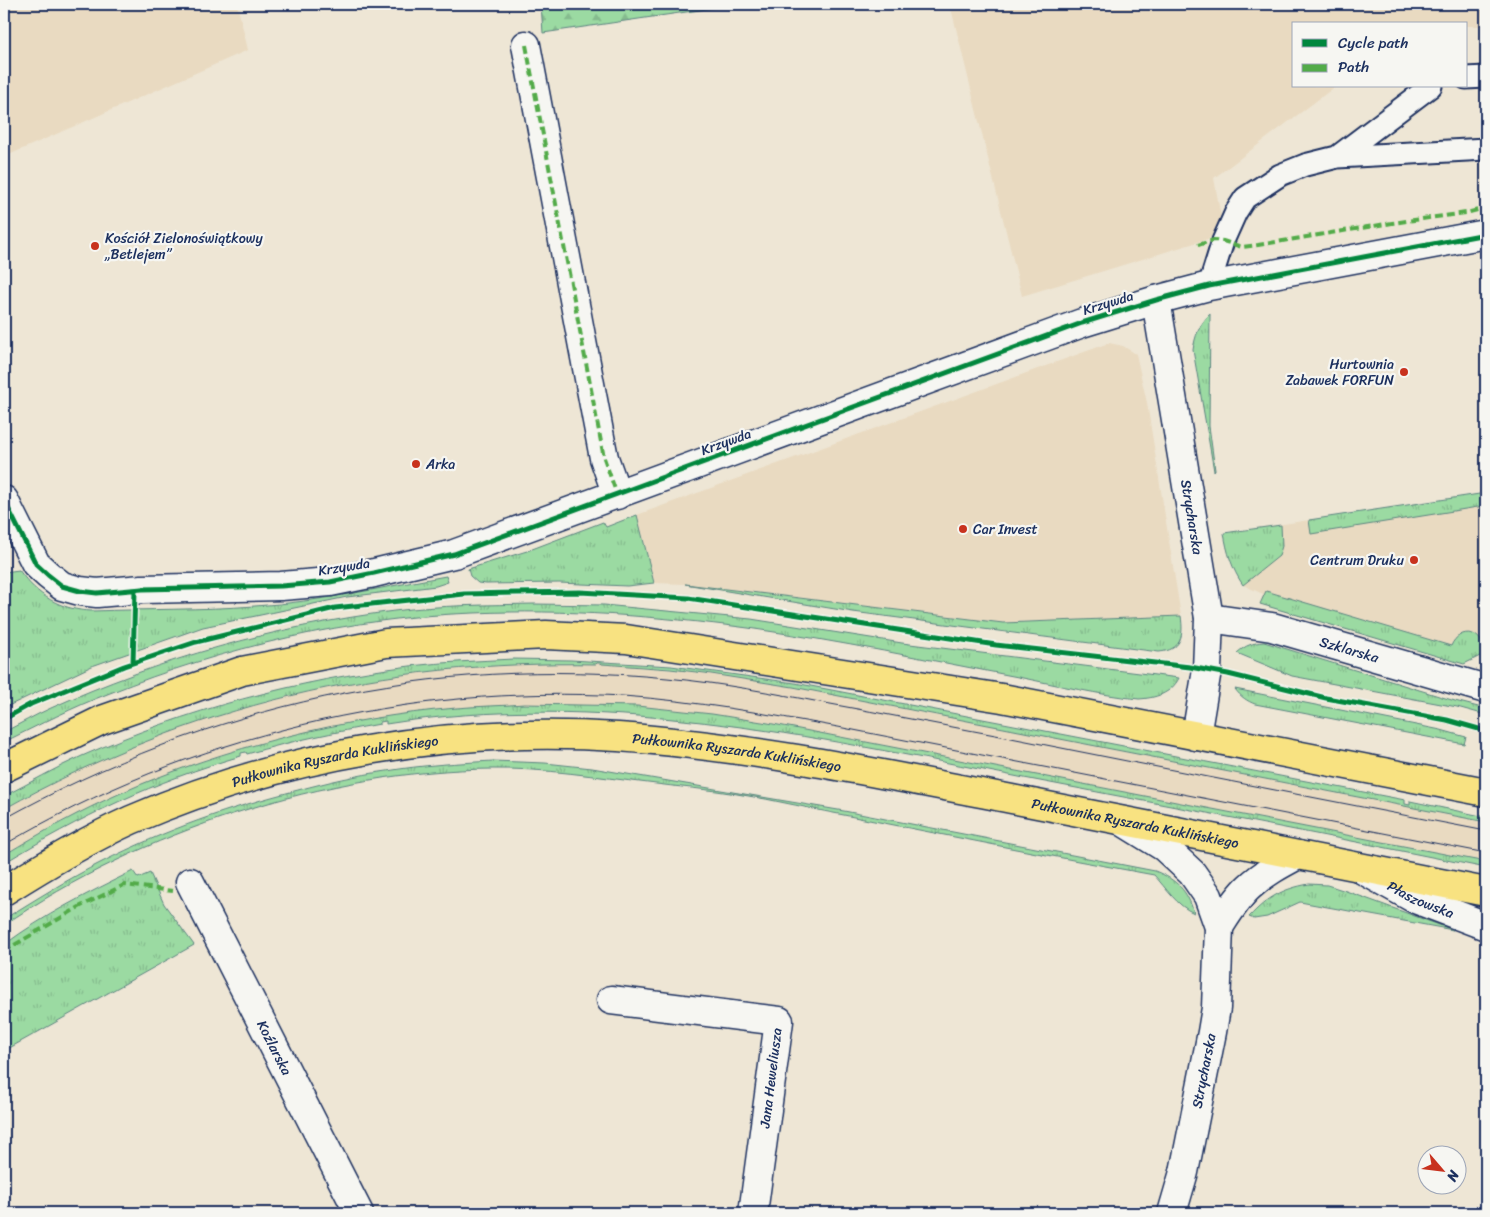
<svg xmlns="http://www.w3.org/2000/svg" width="1490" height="1217" font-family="Sriracha,sans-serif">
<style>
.built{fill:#e9dac1}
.grass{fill:url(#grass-tufts);stroke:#5b8480}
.forest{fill:url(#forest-firs);stroke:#5b8480}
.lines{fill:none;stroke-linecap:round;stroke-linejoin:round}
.lane-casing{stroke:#1b2f5e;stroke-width:25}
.street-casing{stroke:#1b2f5e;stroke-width:31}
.primary-casing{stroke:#1b2f5e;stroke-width:31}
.lane{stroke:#f6f6f2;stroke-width:21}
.street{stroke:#f6f6f2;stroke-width:28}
.primary{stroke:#f8e281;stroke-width:28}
.tram{stroke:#1b2f5e;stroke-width:1}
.quiet{stroke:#52ab49;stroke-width:4;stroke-dasharray:8 4;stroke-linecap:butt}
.cycleway-casing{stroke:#f6f6f2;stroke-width:8}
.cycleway{stroke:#00873e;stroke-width:5}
.poi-dot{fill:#c8321e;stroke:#f6f6f2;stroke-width:2}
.labels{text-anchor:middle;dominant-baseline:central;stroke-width:4.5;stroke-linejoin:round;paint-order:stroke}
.poi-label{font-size:14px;fill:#1b2f5e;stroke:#f6f6f2;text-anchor:start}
.street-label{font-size:14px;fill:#1b2f5e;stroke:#f6f6f2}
</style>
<defs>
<pattern id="grass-tufts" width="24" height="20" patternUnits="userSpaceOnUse" patternTransform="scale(1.25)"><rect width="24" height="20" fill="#9bdaa2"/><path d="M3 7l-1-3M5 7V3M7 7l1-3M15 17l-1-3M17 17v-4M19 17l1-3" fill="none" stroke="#85bb8e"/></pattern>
<pattern id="forest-firs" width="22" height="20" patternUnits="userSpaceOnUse" patternTransform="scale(1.25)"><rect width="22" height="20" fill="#9bdaa2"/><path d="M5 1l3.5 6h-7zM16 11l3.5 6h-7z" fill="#85bb8e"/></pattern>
</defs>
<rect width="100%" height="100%" fill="#eee6d5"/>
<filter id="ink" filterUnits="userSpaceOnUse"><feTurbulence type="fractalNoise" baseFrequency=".02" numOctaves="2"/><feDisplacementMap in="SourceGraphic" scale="10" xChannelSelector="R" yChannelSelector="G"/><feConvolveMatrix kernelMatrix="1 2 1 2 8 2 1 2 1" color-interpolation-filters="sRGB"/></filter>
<g filter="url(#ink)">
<path class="built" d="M4 4H237L248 50 4 157Z
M950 4H1486V26H1466V24H1294V86H1336L1214 178 1224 234 1022 296Z
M1109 343 1123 346 1136 354 1147 403 1181 616 1003 623 685 584 654 583 637 515Z
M1486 493V657L1481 656 1464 664 1260 604 1263 594 1243 585 1238 577 1227 550 1224 533Z
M596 663 705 673 793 687 1486 822V862L768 723 712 714 637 706 524 704 456 708 400 715 345 724 267 741 204 761 121 793 57 824 4 855V809L86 766 167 733 205 719 309 691 362 680 411 673 514 664H596Z"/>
<path class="grass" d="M1210 314 1209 426 1215 470 1214 471 1193 350C1195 336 1199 325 1210 314Z
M1486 493V525L1484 506 1311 534 1309 520Z
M637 515 654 583 627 586 559 583 486 584 478 583 470 576 468 569 527 551 603 522 606 527Z
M1281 525 1282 546 1279 556 1243 585C1232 569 1227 552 1224 533Z
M19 570C37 596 61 610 92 611 147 609 201 610 255 606 320 602 383 587 446 576L448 582 436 586 347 597 203 627 92 666 4 708V572Z
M685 584 1003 623 1181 616C1184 637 1181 650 1159 652L853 612Z
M1266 591 1451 646C1460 625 1485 631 1484 654L1464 664 1260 604Z
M534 604 604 605 751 619 902 643 1179 678C1171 694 1155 698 1139 699 1099 695 1058 685 1018 677 929 660 839 641 748 628 657 616 565 609 474 613 352 617 222 648 110 693 73 707 39 725 4 742V732C20 724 35 715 51 708 159 659 277 626 394 611 440 605 488 605 534 604Z
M1264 642 1455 701 1486 709V715L1457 707 1292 676 1237 653C1246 645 1252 643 1264 642Z
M513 659 571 660 671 666 795 683 1405 800V804L1410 805V801L1486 817V822L793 687 705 673 670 669 602 664 601 663H597L596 664C384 660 190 705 4 809V796C30 783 55 768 82 756 186 710 297 680 410 666 444 662 478 661 513 659Z
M1235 689 1441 730 1466 737 1464 744 1255 704C1247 701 1241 697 1235 689Z
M524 704 637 706 712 714 768 723 1486 862V868C1331 836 1175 807 1019 777 812 736 598 690 386 724V721L380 722V724C335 732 291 741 247 754L246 752 241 753V756C157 780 78 818 4 863V855C42 832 80 811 121 793 224 747 343 718 456 708 479 706 501 706 524 704Z
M493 761 545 763 592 768 844 811 1155 871C1177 880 1187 890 1194 913 1177 906 1166 888 1154 875 1054 857 954 837 854 817 815 810 776 800 737 794 707 789 678 787 648 783 597 777 545 768 493 769 327 770 140 832 4 925V919C36 899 68 879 102 862 165 830 231 807 298 790 328 782 357 775 387 771 422 765 458 763 493 761Z
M133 871 138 878 150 873 164 904 194 945 4 1051V945C44 915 88 893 133 871Z
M1309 884 1327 885 1346 891 1453 930 1300 902 1267 917 1254 919 1249 917C1268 897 1282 889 1309 884Z"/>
<path class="forest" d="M541 4H733L734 5 543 33Z"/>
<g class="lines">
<g class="lane-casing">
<path id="lane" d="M1466 78 1486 77
M1431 86 1337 157 1486 149
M1209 286 1223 241 1236 212 1245 198 1280 175 1305 165 1337 157"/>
</g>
<g class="street-casing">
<g id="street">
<path d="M526 45 604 458 617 495"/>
<path id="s1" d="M1156 300 1209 618 1207 670 1196 736"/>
<path d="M4 500 36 564 48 575 62 586 80 591 97 593 142 589 281 586 330 582 374 573 454 554 1082 323 1156 300 1209 286 1486 234"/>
<path id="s2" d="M1209 618 1272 627 1486 689"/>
<path d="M1122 821 1164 847 1192 873 1208 896 1219 927 1216 1008 1212 1032 1184 1172 1172 1213"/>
<path id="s3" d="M1363 870 1415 899 1486 926"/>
<path id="s4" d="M190 882 359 1213"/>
<path d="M1219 927C1228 913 1237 898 1249 887 1264 873 1281 864 1298 855"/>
<path d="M611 1000 779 1021 753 1213"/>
</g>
</g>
<g class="primary-casing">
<g id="primary">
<path d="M4 768 102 720 242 671 386 643 546 635 626 639 1002 698 1486 792"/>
<path id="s5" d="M4 891C45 865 87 840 131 820 283 754 453 726 618 737 756 747 892 776 1027 802 1180 832 1333 861 1486 892"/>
</g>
</g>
<use href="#lane" class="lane"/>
<use href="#street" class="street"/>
<use href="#primary" class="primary"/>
<path class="tram" d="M4 819C210 705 431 655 667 678 720 683 773 693 825 703 886 714 946 726 1006 737 1166 769 1326 800 1486 831
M4 845C191 735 407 684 623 696 696 701 767 714 838 727L1486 853"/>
<path class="quiet" d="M526 45 604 458 617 495
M1198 245 1214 240 1223 241 1242 247 1258 245 1392 223 1466 213 1486 208
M4 951 81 906 124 885 173 891"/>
<g class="cycleway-casing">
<path id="cycleway" d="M4 500 36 564 48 575 62 586 80 591 97 593 142 589 281 586 330 582 374 573 454 554 1082 323 1156 300 1209 286 1486 234
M133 663 135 590
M4 719 31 704 124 666 196 642 335 608 464 594 580 592 688 598 996 645 1190 667 1228 674 1326 698 1447 720 1486 731"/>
</g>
<use href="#cycleway" class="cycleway"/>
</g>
</g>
<g class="poi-dot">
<circle cx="95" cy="246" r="5"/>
<circle cx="1404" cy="372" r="5"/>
<circle cx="416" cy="464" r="5"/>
<circle cx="963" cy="529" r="5"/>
<circle cx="1414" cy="560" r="5"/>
</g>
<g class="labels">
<g class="poi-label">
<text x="105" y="238">Kościół Zielonoświątkowy<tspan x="105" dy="16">„Betlejem”</tspan></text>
<text x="1394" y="364" text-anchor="end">Hurtownia<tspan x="1394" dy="16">Zabawek FORFUN</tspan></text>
<text x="426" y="464">Arka</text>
<text x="973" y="529">Car Invest</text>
<text x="1404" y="560" text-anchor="end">Centrum Druku</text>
</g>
<g class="street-label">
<text transform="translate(1108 303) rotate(-17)">Krzywda</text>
<text transform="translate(726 442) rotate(-20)">Krzywda</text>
<text stroke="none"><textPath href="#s1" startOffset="220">Strycharska</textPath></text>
<text transform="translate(344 567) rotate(-9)">Krzywda</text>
<text stroke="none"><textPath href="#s2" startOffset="144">Szklarska</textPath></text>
<text stroke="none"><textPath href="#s5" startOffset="764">Pułkownika Ryszarda Kuklińskiego</textPath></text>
<text stroke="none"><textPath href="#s5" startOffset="359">Pułkownika Ryszarda Kuklińskiego</textPath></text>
<text stroke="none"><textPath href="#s5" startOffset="1169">Pułkownika Ryszarda Kuklińskiego</textPath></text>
<text stroke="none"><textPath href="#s3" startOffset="65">Płaszowska</textPath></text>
<text stroke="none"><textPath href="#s4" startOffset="186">Koźlarska</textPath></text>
<text transform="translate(1204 1071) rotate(-79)">Strycharska</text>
<text transform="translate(771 1078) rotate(-83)">Jana Heweliusza</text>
</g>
</g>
<rect width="1490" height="1217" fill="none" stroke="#f6f6f2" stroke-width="20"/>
<rect x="10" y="10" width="1470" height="1197" fill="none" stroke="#1b2f5e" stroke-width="2" filter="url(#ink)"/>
<rect x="1292" y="22" width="175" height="65" fill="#f6f6f2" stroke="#9ea6b7"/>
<rect x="1302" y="39" width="25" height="8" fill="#00873e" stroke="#9ea6b7"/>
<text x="1338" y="48" font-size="15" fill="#1b2f5e">Cycle path</text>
<rect x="1302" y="64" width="25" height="8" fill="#52ab49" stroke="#9ea6b7"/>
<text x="1338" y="72" font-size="15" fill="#1b2f5e">Path</text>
<g transform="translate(1442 1170) rotate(118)"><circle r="24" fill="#f6f6f2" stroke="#9ea6b7"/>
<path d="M0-4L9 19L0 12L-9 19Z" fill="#c8321e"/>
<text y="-8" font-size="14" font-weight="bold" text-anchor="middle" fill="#1b2f5e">N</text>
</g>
</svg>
